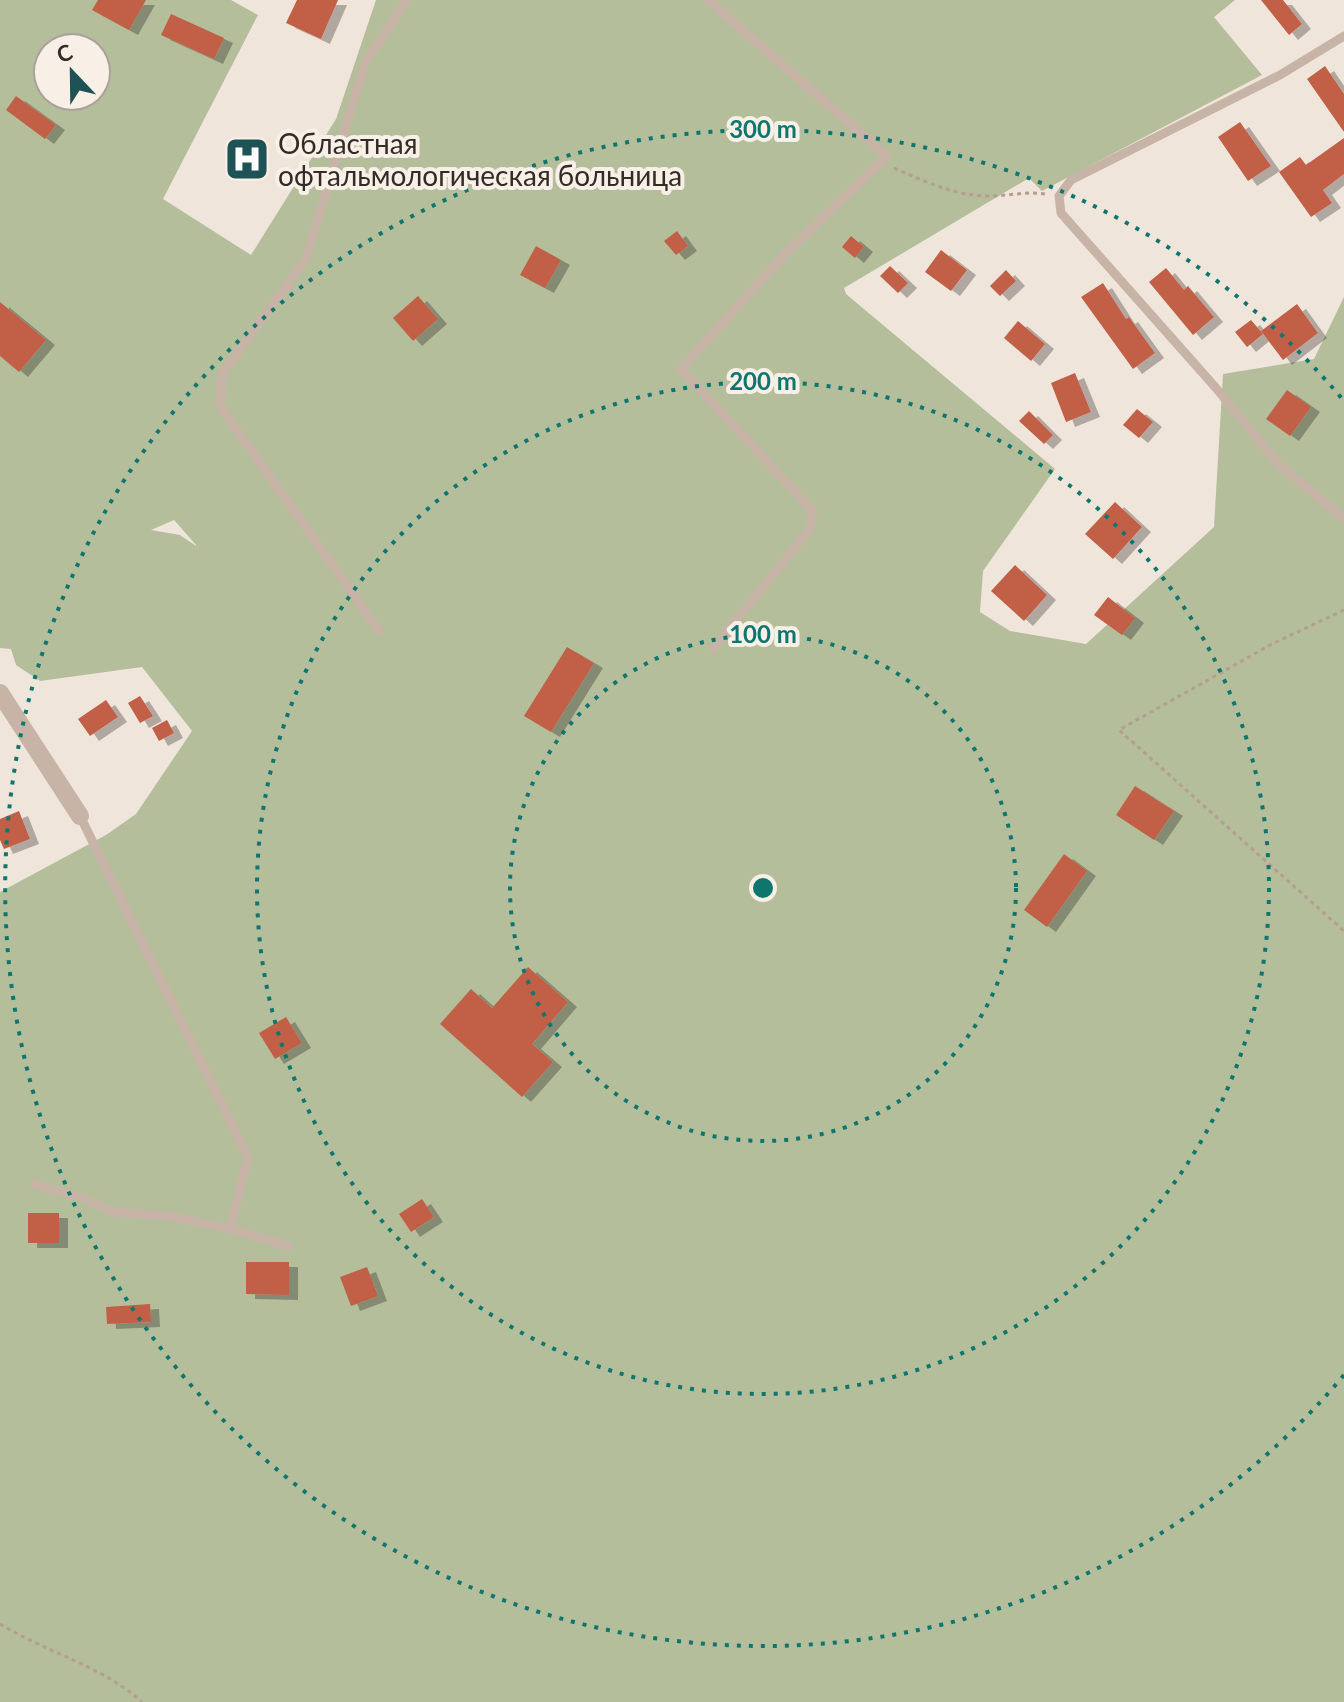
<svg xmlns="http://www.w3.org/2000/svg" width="1344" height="1702" font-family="Lato,sans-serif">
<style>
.green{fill:#b4be9b;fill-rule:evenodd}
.building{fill:#c16047;filter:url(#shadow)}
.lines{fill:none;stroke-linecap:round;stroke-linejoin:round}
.path{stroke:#b39e91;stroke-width:3;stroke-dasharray:4 4;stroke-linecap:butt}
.service{stroke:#c8b4a6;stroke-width:9}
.minor{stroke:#c8b4a6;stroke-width:18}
.ring{fill:none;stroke:#0f766e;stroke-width:4;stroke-dasharray:4 8}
.labels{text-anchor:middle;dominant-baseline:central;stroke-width:8;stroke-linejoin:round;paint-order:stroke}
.poi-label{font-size:28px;fill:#342b27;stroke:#f8efe6;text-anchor:start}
.centre{fill:#0f766e;stroke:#f8efe6;stroke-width:4}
.ring-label{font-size:24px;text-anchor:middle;font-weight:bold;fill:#0f766e;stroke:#f8efe6;stroke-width:8;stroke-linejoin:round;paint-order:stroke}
</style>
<defs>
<filter id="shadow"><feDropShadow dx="9" dy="5" stdDeviation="0" flood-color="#0004"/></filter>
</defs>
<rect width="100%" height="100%" fill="#f0e5da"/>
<path class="green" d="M0 0H231L258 15 163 199 251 255 336 119 376 0H1235L1214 17 1262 75 1042 191 1029 178 844 288 846 294 1055 469 983 571 980 612 1010 631 1086 644 1214 527 1223 374 1314 359 1344 297V1702H0V892L106 835 136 814 192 731 142 667 40 681 16 665 11 649 0 648ZM48 48H96V96H48ZM174 520 196 545V546L180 535 151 530Z"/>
<path class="building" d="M98 0H146L129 30 92 10Z
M297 0H338L321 39 286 23Z
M1261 0H1283L1302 24 1289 35Z
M171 14 224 38 214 59 161 35Z
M1325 66 1344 94V132L1307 79Z
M16 96 56 125 45 139 6 110Z
M1240 122 1271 166 1248 181 1218 137Z
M1344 138V174L1323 190 1332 203 1311 217 1279 172 1300 157 1306 165Z
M677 231 688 246 676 255 664 241Z
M851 236 864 247 855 258 842 247Z
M536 246 561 260 545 288 520 275Z
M941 250 967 270 951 291 925 272Z
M890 266 908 283 898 293 880 276Z
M1166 268 1184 290 1188 286 1214 317 1193 335 1149 282Z
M1006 270 1016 281 1000 296 990 286Z
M1103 283 1126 319 1129 317 1155 353 1133 369 1081 297Z
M418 296 438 319 413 341 393 318Z
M0 302 46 340 19 372 0 356Z
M1297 304 1318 333 1283 360 1261 331Z
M1251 320 1263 334 1247 347 1235 332Z
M1018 321 1045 344 1031 361 1004 338Z
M1075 373 1091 412 1066 422 1051 383Z
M1287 390 1311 407 1290 436 1266 419Z
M1137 409 1153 422 1139 438 1123 425Z
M1029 411 1053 435 1044 444 1019 421Z
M1115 502 1142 527 1113 559 1085 534Z
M1015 565 1047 595 1024 621 991 591Z
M1108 597 1135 618 1122 635 1094 615Z
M567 647 594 663 551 732 524 716Z
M140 696 153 716 140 723 128 703Z
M106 700 118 717 90 736 78 719Z
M167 720 174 733 159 741 152 728Z
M1135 786 1174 811 1154 840 1116 815Z
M19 811 30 839 4 849 0 840V819Z
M1064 854 1087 871 1047 927 1024 910Z
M528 967 568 1002 532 1044 553 1062 522 1097 440 1024 471 989 492 1008Z
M286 1017 302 1043 275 1059 259 1033Z
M422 1199 434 1217 411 1232 399 1214Z
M28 1213H59V1243H28Z
M246 1262H289V1295L246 1294Z
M367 1267 378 1296 351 1306 340 1277Z
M150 1304 151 1322 107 1324 106 1307Z"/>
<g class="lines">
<path class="path" d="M894 168C926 182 955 196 989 196 1009 196 1026 191 1045 194
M1344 610 1272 644 1119 730 1344 931
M0 1624C46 1652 102 1666 142 1702"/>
<path class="service" d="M708 0 887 156 785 254 681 369 813 511 810 529 713 649
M1344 36 1280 75 1071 180 1059 196 1061 213 1216 388 1279 465 1344 518
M379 631 220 406 222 374 306 259 365 63 407 0
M80 816 248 1157 230 1229
M35 1185 81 1197 113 1212 169 1216 230 1229 288 1246"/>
<path class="minor" d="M0 693 80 816"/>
</g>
<g class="ring">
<circle cx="763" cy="888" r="253"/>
<circle cx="763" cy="888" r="506"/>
<path d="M1344 1375A758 758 0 1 1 1344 401"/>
</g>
<defs>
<g id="hospital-square" transform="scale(2.3)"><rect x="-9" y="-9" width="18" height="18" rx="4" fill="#1e5254" stroke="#f8efe6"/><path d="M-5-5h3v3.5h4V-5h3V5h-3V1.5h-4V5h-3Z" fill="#fff"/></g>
</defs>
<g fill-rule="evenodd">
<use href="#hospital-square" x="247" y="159"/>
</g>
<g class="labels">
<g class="poi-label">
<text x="278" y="143">Областная<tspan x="278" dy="32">офтальмологическая больница</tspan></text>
</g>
</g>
<circle cx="763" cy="888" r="12" class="centre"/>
<g class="ring-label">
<text x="763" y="138">300 m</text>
<text x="763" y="390">200 m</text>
<text x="763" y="643">100 m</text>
</g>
<g transform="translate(72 72) rotate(338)"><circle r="38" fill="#f8efe6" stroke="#aaa19a" stroke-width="2"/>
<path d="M0-6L14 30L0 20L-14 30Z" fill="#1e5254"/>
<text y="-12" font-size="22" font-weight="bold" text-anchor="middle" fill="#342b27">С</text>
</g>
</svg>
